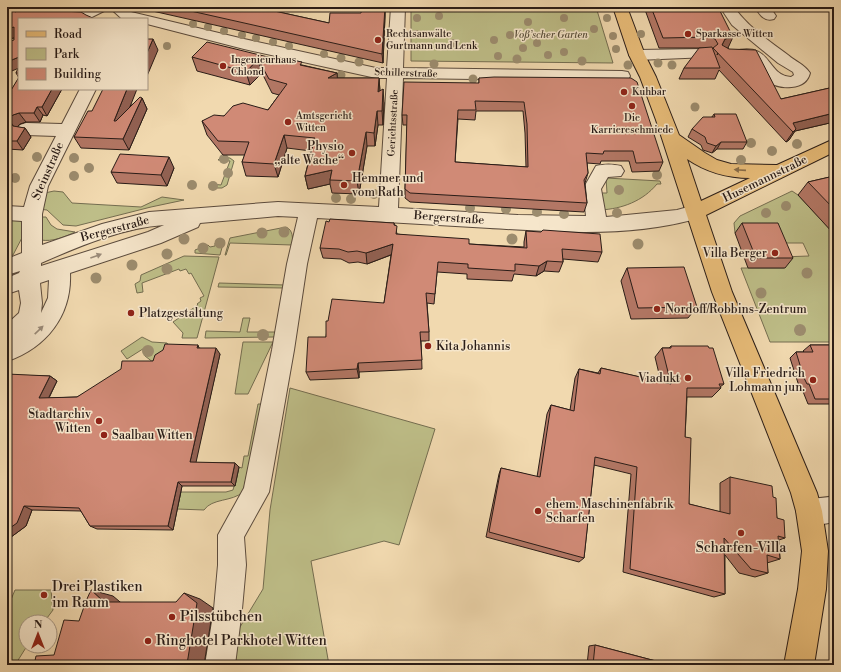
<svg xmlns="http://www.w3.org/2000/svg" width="841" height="672" font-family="'Libre Bodoni',serif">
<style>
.green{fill:#bebe88;stroke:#746d50}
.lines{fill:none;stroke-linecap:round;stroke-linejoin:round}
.minor-casing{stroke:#5b4b3d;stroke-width:2}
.major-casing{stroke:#291c17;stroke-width:2}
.minor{fill:#f6e6cb;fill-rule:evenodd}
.major{fill:#e8bc78;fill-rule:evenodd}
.tree{fill:#9c8c6e}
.wall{fill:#b37765;stroke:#291c17;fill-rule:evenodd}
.shaded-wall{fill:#926153;stroke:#291c17}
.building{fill:#d08a76;stroke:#291c17;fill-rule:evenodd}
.oneway{fill:#886c48}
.oneway2{fill:#9a8b7a}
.poi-dot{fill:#8f2418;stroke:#f6e6cb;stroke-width:1.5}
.labels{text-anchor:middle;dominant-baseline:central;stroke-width:3;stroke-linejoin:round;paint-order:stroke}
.far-poi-label{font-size:10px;fill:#291c17;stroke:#f6e6cb;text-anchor:start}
.far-park-label{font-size:10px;font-style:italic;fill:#564d39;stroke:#f6e6cb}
.far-street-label{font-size:10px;fill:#291c17;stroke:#f6e6cb}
.poi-label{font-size:12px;fill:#291c17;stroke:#f6e6cb;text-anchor:start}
.street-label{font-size:12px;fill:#291c17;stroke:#f6e6cb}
.near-poi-label{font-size:14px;fill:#291c17;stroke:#f6e6cb;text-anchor:start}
</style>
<rect width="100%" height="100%" fill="#f1d9af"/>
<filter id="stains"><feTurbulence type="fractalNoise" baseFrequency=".005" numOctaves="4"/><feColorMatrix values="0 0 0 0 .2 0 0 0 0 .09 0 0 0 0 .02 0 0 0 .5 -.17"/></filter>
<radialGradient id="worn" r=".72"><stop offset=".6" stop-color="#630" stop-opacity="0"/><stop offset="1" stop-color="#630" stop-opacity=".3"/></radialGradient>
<path class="green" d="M411 7H596L613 63 411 61Z
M221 157 230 158 234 161 227 185 222 188H209L211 184 221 185 230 161 218 160Z
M606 178 660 181 661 184H657C643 201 622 209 600 210L598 193H607Z
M54 191 63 192 72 203 141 207 162 197 184 200 151 207 76 226 63 225 47 210 38 209 40 194Z
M792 191 798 195 834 234V342H770L741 268H784L780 257 809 256 803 243H774L735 233 734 223 740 216Z
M41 217H46L51 225 57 229 75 232C65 237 52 242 41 240Z
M24 218 25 232 13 255 7 257C7 247 3 227 12 220 15 218 20 219 24 218Z
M286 227C293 230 293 238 292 245L230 243 226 255H225L230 238Z
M224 240 220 255 195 253V250L208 245 210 247 215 246V243Z
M184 256 219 257 197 338H182L183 333 173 322 198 305 197 304 201 301 200 298 204 296 191 273 189 274 186 269 180 271 179 269 142 283 143 292 137 293 135 284 140 281 141 275Z
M219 283 285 285 284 288 218 287Z
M243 318H250L247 332H276L274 337 205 338 206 331 240 332Z
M142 337 152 342 167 343 170 348 158 366 145 356 151 352 146 347 127 359 121 351Z
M243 342H273L248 394H235Z
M290 388 435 429 399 545 384 541 311 561 329 665H232L237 632 263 589 270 510Z
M258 404H262L243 492C232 502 212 498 204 510L177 509 181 492H226L233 490 239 467 242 468 244 456H248Z
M15 590H51L53 610 44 622H26V646H27L15 665H7V609Z"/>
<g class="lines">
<g class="minor-casing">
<path id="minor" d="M92 7H126L131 12 244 39 376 68H387L391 7H405L403 68 622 71 628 72 630 76 628 80 622 81 403 78 398 208 518 215 586 216 583 189 596 166C604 164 613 164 621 166L624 171 621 176 608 177 601 189 606 217 677 210 695 205 702 207 705 212 702 217C634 238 560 232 490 228 432 225 375 221 317 218L307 264 294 350 269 492 244 537 246 565 242 609 235 665H205L214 609 218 565V535L244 488 272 350 287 264 298 217 278 216 200 223 198 227 161 243 70 273C72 315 47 347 8 361L7 324 19 313 21 303 19 290 7 294V278L19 273 20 271 7 275V259L22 253V221L7 220V206L24 207 30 186 56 136 26 135 20 133 17 129 20 125 26 123 62 124 80 89H96L48 186 42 214V245L102 224 149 212 278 202 379 207 387 78H376L244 49 147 24V19L121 18 110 8 88 19H69L71 16ZM164 225 148 232 41 266V263C80 246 122 228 164 225ZM49 280 48 298 41 313 42 303 40 283Z
M720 7H734C748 27 769 41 788 55 796 62 804 64 810 73 806 91 779 90 767 81 761 76 760 67 755 62 749 57 741 59 734 57L731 54 734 51C773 41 765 75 791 77L794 75 793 72 778 63 732 25Z
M755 7H770L776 16 774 19C764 22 760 15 755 7Z
M704 49 709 51 712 54 709 57 637 60 632 58 629 55 632 52 637 50Z
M834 496V522C822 525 811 525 800 520L796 511 800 502C811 497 822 499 834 496Z"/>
</g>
<g class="major-casing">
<path id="major" d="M613 7H627L645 55 656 77 679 135 705 153 717 160 731 164 777 165 834 139V152L706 215 732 292 817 493 822 511 828 551 826 589 814 665H784L798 589 802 551 796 511 791 493 712 292 656 120 640 77 629 55ZM687 159C706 172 727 178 750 178L701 201Z"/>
</g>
<use href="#minor" class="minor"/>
<use href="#major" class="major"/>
</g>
<g class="tree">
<circle cx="439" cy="16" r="4"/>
<circle cx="417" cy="18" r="4"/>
<circle cx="564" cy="18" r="4"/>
<circle cx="607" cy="18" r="4"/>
<circle cx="528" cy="22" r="4"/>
<circle cx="193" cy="24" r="4"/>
<circle cx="208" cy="27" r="4"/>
<circle cx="594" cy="29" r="4"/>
<circle cx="224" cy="31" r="4"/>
<circle cx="416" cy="34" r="4"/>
<circle cx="641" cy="34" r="4"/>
<circle cx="242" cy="35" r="4"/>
<circle cx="510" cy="35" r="4"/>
<circle cx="613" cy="36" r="4"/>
<circle cx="256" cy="38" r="4"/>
<circle cx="494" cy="40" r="4"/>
<circle cx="273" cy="42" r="4"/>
<circle cx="453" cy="43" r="4"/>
<circle cx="537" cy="43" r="4"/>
<circle cx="167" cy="46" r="4"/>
<circle cx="289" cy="46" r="4"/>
<circle cx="523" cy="48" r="4"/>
<circle cx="616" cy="49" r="4"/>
<circle cx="564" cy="52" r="4"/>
<circle cx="324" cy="54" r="4"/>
<circle cx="548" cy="55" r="4"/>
<circle cx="498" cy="56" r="4"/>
<circle cx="341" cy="58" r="4.5"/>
<circle cx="517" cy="59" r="4.5"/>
<circle cx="582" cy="61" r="4.5"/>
<circle cx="359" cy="62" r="4.5"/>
<circle cx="658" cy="63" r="4.5"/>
<circle cx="434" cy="64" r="4.5"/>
<circle cx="628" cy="65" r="4.5"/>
<circle cx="672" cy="65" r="4.5"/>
<circle cx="341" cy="75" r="4.5"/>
<circle cx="473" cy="79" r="4.5"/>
<circle cx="695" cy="107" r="4.5"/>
<circle cx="751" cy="143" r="5"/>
<circle cx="797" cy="144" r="5"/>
<circle cx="772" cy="151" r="5"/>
<circle cx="37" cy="157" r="5"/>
<circle cx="74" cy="158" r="5"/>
<circle cx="224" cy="159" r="5"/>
<circle cx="741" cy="160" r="5"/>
<circle cx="89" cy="168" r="5"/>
<circle cx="228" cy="173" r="5"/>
<circle cx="657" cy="175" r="5"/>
<circle cx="74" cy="176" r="5"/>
<circle cx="15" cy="178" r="5"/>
<circle cx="192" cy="185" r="5"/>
<circle cx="213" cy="186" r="5"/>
<circle cx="619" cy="190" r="5"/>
<circle cx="374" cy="194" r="5"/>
<circle cx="336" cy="198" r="5"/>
<circle cx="351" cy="199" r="5"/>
<circle cx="786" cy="206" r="5"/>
<circle cx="470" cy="208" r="5"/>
<circle cx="506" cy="209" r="5"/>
<circle cx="537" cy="212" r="5"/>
<circle cx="617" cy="213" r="5"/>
<circle cx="766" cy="213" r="5"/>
<circle cx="564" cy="214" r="5"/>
<circle cx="284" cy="232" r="5.5"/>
<circle cx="262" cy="233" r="5.5"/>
<circle cx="184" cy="239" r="5.5"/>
<circle cx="512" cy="239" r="5.5"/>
<circle cx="220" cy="243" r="5.5"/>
<circle cx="638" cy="244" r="5.5"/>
<circle cx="203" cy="248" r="5.5"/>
<circle cx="167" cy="254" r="5.5"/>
<circle cx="132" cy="265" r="5.5"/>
<circle cx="167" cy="269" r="5.5"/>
<circle cx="807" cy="273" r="5.5"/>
<circle cx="96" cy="278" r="5.5"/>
<circle cx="761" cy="293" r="5.5"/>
<circle cx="800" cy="330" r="6"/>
<circle cx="263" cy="335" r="6"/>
<circle cx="148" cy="351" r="6"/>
</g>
<path class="wall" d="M28 7H74L76 12 19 19V89H62L47 116 43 115 40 122H26L20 124 17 127 25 128 31 137 23 150 7 149V97L19 78 16 73 18 69 14 38 7 40 15 12Z
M147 7H256L329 23 385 7V16L383 63 148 10Z
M644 7H718L728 48 781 99 834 87V122L795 131 789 140 786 142 719 70 715 79H679L684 68 704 48H659Z
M192 57 276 59 337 73V78H379L380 91 384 103 383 125H378L375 146H367L359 194 332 193 330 184 308 189 305 176 311 151 287 148 278 177 246 176 242 162 245 155H223L207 135 202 121 224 116 268 110 279 95 272 93 262 73 250 85 197 71Z
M479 78 663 162 659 171 632 172 629 161H601L600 164 587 163 588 173 585 183 587 203 584 212 410 202 405 198V189L407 125H403L402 115 479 83ZM476 111H523L525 133 526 167 455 162 458 119 475 120Z
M142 98 147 109 129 150 81 148 74 137 92 111 130 106Z
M714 114 747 142 743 149H717L712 153 703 150 701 145 688 137 692 129 712 117Z
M174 168 167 186 117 183 111 172Z
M834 176V234L798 195 808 182Z
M394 223 395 225 397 234 469 244 524 247V242L526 231 602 252 598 262 563 259V262L559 272 544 271 536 276 514 274 512 281 467 279V274L437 272 434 304 427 303 429 332V341H421L422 369 359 372V378L310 380 306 372 326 337 328 321 384 303 391 255 367 264 358 262 349 263 341 259 323 258 320 248Z
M742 223 793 258 785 268H748L735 233Z
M627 268 697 307 688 318 631 319 621 281Z
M198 345 199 348 220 354 195 463H235L239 467 235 486H182L173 530 97 529 90 526 81 511 32 510 26 526 7 540 10 546 7 548V372L11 375 50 376 57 381 49 398 77 397 153 361Z
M810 345H834V404H808L802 389H800L798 383 790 358 796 352H804L803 351Z
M671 346 724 384 720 387 721 388 712 397H687L685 437 689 504 720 512V483L730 477 773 497 777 518 785 538 779 540 780 559 767 563 768 573 755 577 739 573 725 555V594L714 597 623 572 631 474 594 465 584 558 579 562 486 537 499 474 501 468 537 477 547 414 551 405 570 410 575 378 579 369 598 373 601 368 661 382 655 357 662 348H669Z
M595 645 671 665H587L589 646Z"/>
<path class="shaded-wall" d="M65 7H74L76 12 63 11Z
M385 7V16L383 63 382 54Z
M14 27 19 36 7 40V29Z
M733 37 728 48 720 50 717 55 725 39Z
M153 39 158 50 147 76V53Z
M19 57V68L7 73V62Z
M258 59 262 73 250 85 246 72Z
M337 73 338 87 328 78Z
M379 78 380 92H378Z
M52 89H62L47 116 42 107Z
M127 89H137L120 132 114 121Z
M383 89 384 103 383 125 382 111Z
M142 98 147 109 129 150 123 139Z
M37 107 43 115 40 122 34 113Z
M377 111 378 125 375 146 374 133Z
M19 113 26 122 20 124 16 128 13 126 9 119 13 115Z
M834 113V122L795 131 789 140 786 142 793 132V123Z
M25 128 31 137 23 150 17 141Z
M366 132 367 146 359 194 357 181Z
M284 135 287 148 278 177 274 164Z
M721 142 717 149 712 153 716 146Z
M169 157 174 168 167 186 161 175Z
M332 170 330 180V184L308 189 305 176Z
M393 244V254L367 264 366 253Z
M547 261 544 271 536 276 539 266Z
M216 348 220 354 195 467 190 462Z
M358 363 359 372V378L357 369Z
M50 376 57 381 46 403 39 398Z
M235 463 239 467 235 486 231 482Z
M178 482 182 486 173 530 168 526Z
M24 506 32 510 26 526 7 540 10 546 7 548V530Z
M91 590 113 596 126 607 104 602Z
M184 593 200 599 213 608 204 665H189L187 664Z"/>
<path class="building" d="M7 7H10L15 12 28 7H65L63 11 81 12 86 15 95 19H19V57L7 62V42L14 40V27L7 29Z
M173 7H256L329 23 330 13H361L362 7H385L382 54Z
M651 7H718L733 37 725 39 722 45 729 49 756 50 781 99 834 87V113L793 123 796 129 793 132 713 48 718 44 715 39 709 37 663 38Z
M147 39H153L147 53Z
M207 42 276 59 277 57 302 62 300 65 337 73 328 78H379L378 92 383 89 382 111H377L374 133 366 132 357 181 330 180 332 170 305 176 315 138 284 135 274 164 242 162 249 142 218 141 202 121 214 115 224 116 233 106 243 103 268 110 287 84 269 79 258 59 246 72 192 57Z
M712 47 720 68H684L699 48Z
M19 67V73H16Z
M19 77V89H52L42 107H37L34 113H19L13 115 9 119 13 126 25 128 17 141H7V97Z
M494 77 631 78 637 82 663 162 636 163 633 151H604L603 154 586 153 588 173 584 180 587 203 410 193 405 189 407 115H402L404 82 479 83V78ZM475 101 524 102 527 124 528 167 455 162 458 110H476Z
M103 89H127L114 121H116L140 97 142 98 123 139 74 137 88 111H92Z
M714 114H736L747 142H721L716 146 707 143 705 137 692 129 703 117H715Z
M120 154 169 157 161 175 111 172Z
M834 176V209L808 182Z
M330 219 394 223V225L397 226 396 234 469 239V244L527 248 526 231 541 232 543 230 600 234 602 252 562 249 563 262 547 261 539 266 515 264V271L468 268V264L438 262 435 294 426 293 429 332H420L422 360 358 363 357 369 306 372 308 337H326V321H328L332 299 384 303 393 244 366 253 357 251 348 252 339 249 320 248 326 221 329 222Z
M742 223H778L793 258H756Z
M684 267 697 307 638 308 627 268Z
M165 344 198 345 197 348H216L190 462 235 463 231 482H178L168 526H90L79 508 24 506 17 523 7 530V374L50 376 39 398 77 397 121 369 122 361H153L155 355 163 350Z
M810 345H834V399H815L809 384H807L804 378 796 352H813Z
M671 346H708L709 348H713L724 384H719L721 388H687L685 437 691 438 689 504 730 514V477L772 486 773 497 776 498 777 518 784 520 785 538 778 536 780 559 767 555 768 573 751 569 724 538 725 594 630 569 637 467 595 457 584 558 489 532 501 468 540 477 551 405 574 411 579 369 600 374 601 368 671 384 662 348H671Z
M91 590 104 602H176L184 593 197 603 187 664 189 665H34L36 656 54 655 64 620 79 621 86 601Z
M595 645 671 665H593Z"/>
<defs><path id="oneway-solid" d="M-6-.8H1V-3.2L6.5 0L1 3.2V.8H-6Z"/></defs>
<use class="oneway" href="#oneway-solid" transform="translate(740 170) rotate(-176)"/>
<g class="oneway2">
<use href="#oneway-solid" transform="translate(96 256) rotate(-20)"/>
<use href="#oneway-solid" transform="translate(39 330) rotate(-44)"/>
</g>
<g class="poi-dot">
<circle cx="688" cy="34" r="4"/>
<circle cx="378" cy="40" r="4"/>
<circle cx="223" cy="66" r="4"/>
<circle cx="624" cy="92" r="4"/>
<circle cx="632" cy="106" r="4"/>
<circle cx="288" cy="122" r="4"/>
<circle cx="352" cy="153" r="4"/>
<circle cx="344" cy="185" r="4"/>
<circle cx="775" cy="253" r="4"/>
<circle cx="657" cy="309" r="4"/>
<circle cx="131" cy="313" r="4"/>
<circle cx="428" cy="346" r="4"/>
<circle cx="688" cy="378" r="4"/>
<circle cx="813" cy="380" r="4"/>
<circle cx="99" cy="421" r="4"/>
<circle cx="104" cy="435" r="4"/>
<circle cx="538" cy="511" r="4"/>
<circle cx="741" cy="533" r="4"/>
<circle cx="44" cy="595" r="4"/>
<circle cx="172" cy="617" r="4"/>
<circle cx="148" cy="641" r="4"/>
</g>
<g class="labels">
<g class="far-poi-label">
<text x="386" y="34">Rechtsanwälte<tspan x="386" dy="12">Gurtmann und Lenk</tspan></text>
<text x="696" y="34">Sparkasse Witten</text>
<text x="231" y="60">Ingenieurhaus<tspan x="231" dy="12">Chlond</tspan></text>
<text x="632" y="92">Kuhbar</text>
<text x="296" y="116">Amtsgericht<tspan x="296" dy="12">Witten</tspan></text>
<text x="632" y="118" text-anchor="middle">Die<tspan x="632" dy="12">Karriereschmiede</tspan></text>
</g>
<g class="far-park-label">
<text x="551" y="35">Voß’scher Garten</text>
</g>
<g class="far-street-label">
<text transform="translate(406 73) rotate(2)">Schillerstraße</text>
<text transform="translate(393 123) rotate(-87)">Gerichtsstraße</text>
</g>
<g class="poi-label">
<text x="344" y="146" text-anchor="end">Physio<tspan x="344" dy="14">„alte Wache“</tspan></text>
<text x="352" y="178">Hemmer und<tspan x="352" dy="14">vom Rath</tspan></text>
<text x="767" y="253" text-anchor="end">Villa Berger</text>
<text x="665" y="309">Nordoff/Robbins-Zentrum</text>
<text x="139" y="313">Platzgestaltung</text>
<text x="436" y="346">Kita Johannis</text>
<text x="805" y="373" text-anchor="end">Villa Friedrich<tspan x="805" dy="14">Lohmann jun.</tspan></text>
<text x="680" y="378" text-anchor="end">Viadukt</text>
<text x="91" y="414" text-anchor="end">Stadtarchiv<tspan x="91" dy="14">Witten</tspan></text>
<text x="112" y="435">Saalbau Witten</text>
<text x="546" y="504">ehem. Maschinenfabrik<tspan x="546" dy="14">Scharfen</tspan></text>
</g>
<g class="street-label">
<text transform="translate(48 171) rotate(-66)">Steinstraße</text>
<text transform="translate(765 179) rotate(-26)">Husemannstraße</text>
<text transform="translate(449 218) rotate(4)">Bergerstraße</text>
<text transform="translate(115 229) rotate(-15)">Bergerstraße</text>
</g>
<g class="near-poi-label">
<text x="741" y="548" text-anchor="middle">Scharfen-Villa</text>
<text x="52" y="587">Drei Plastiken<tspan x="52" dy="16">im Raum</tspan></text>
<text x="180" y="617">Pilsstübchen</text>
<text x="156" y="641">Ringhotel Parkhotel Witten</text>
</g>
</g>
<rect width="841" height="672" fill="none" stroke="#f1d9af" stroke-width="24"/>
<rect x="8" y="8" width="825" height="656" fill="none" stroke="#291c17" stroke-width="2"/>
<rect x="12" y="12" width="817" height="648" fill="none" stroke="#291c17"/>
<rect x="18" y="18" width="130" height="72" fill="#f6e6cb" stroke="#a49583"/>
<rect x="26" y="31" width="20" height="6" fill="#e8bc78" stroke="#a49583"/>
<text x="54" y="38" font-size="12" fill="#291c17">Road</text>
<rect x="26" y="48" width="20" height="12" fill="#bebe88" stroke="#a49583"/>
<text x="54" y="58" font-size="12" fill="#291c17">Park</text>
<rect x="26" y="68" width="20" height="12" fill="#d08a76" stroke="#a49583"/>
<text x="54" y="78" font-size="12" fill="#291c17">Building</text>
<g transform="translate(38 634)"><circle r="19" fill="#f6e6cb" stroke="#a49583"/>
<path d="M0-3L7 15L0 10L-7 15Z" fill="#8f2418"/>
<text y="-6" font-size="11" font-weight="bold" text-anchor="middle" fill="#291c17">N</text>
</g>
<rect width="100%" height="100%" filter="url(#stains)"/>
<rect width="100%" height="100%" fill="url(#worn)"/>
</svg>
